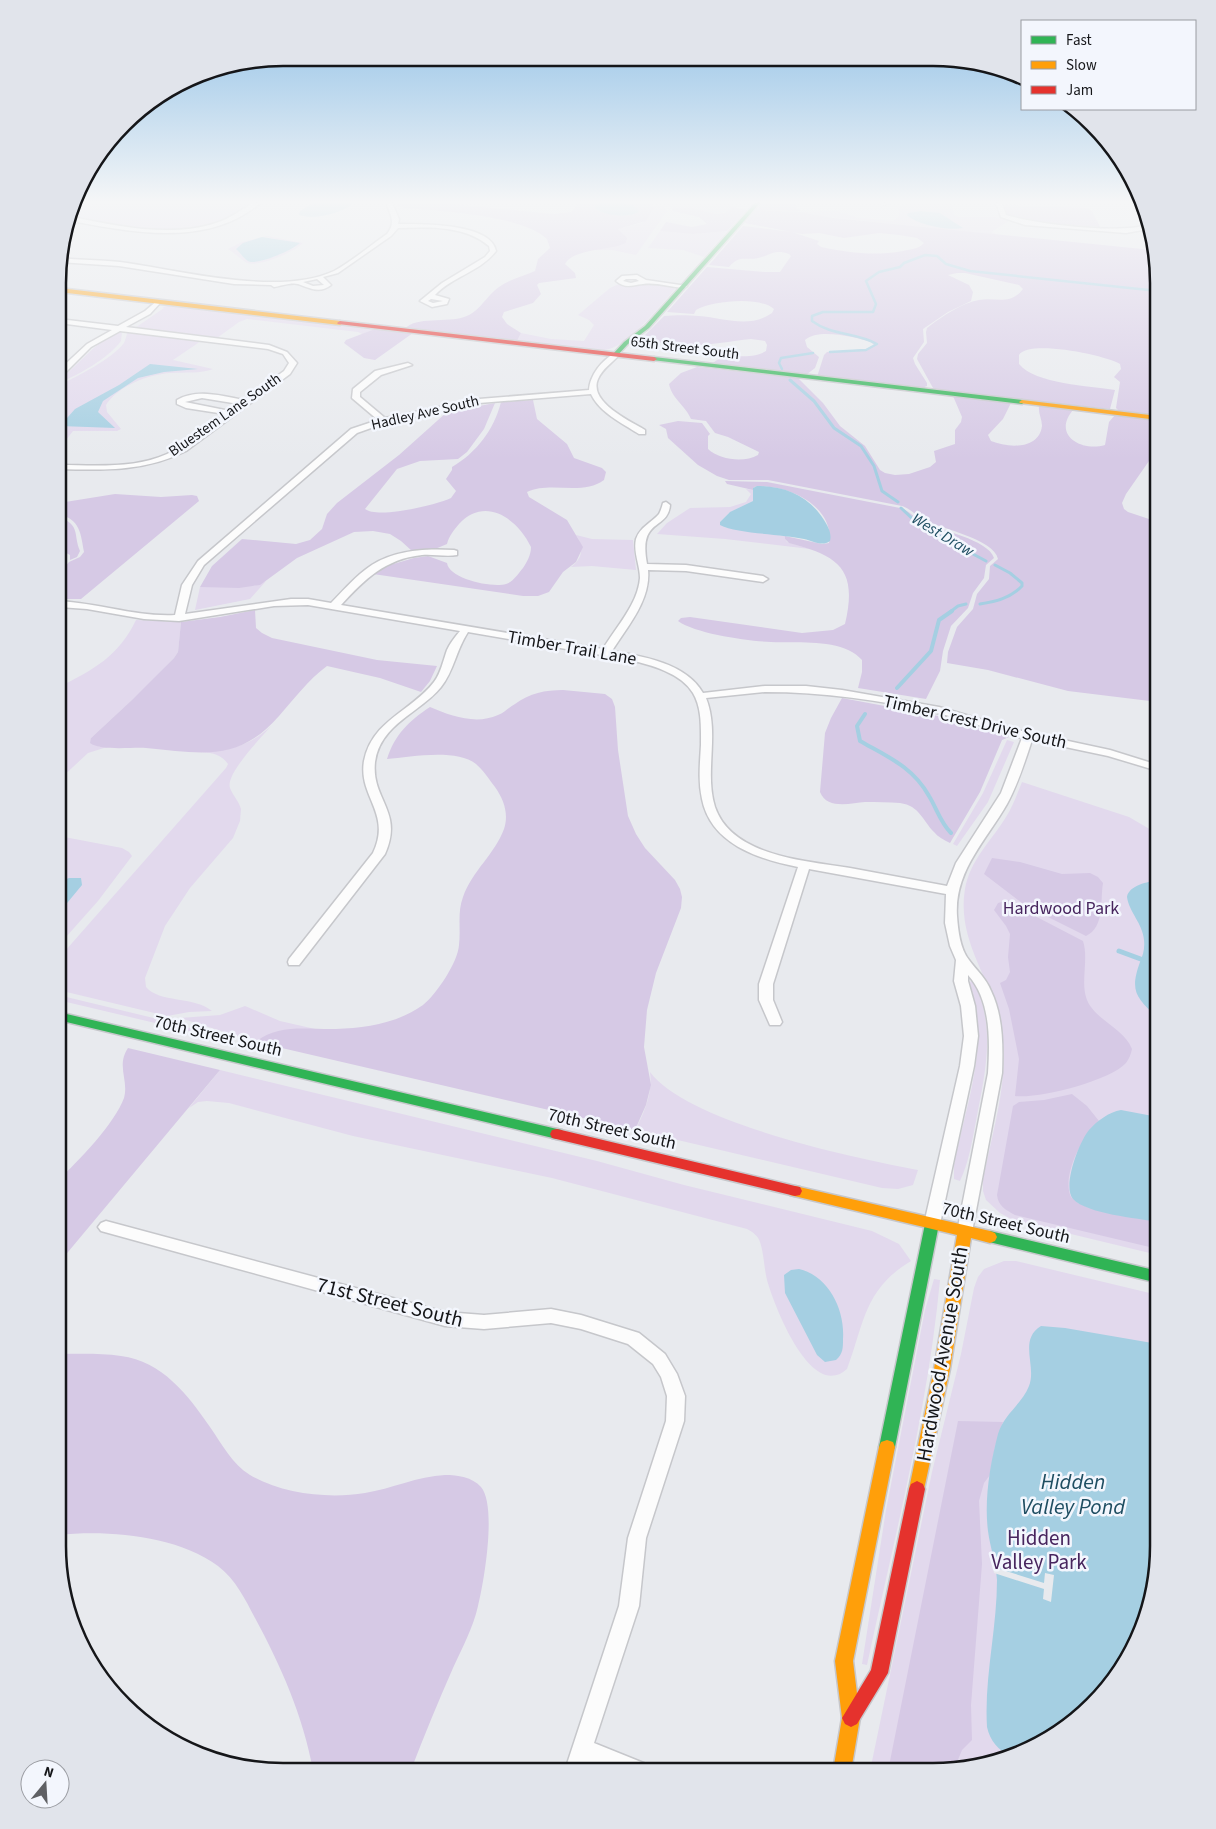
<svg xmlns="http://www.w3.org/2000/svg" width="1216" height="1829" font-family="'Source Sans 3',sans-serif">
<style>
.green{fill:#e2d9ed;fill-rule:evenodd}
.forest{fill:#d6c9e5}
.water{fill:#a5cfe2}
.pier{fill:#e8eaee}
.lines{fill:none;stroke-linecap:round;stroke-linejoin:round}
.stream-far3{stroke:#a5cfe2;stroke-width:2.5}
.stream-far2{stroke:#a5cfe2;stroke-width:3}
.stream-far1{stroke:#a5cfe2;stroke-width:4}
.stream{stroke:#a5cfe2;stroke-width:5}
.street-casing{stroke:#c6c7cb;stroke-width:3}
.fast-casing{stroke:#c6c7cb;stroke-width:3}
.slow-casing{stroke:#c6c7cb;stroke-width:3}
.jam-casing{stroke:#c6c7cb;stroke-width:3}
.street{fill:#fcfcfc;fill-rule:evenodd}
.fast{fill:#30b455;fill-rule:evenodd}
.slow{fill:#ff9f0a;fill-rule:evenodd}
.jam{fill:#e5322d;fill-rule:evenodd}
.labels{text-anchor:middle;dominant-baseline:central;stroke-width:5;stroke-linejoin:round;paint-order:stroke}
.far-street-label{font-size:15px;fill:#151619;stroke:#f3f6fd}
.far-water-label{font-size:16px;font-style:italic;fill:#1f4e62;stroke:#f3f6fd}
.street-label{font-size:18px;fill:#151619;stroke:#f3f6fd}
.park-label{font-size:18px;fill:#47255e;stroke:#f3f6fd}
.near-street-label{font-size:21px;fill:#151619;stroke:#f3f6fd}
.near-park-label{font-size:21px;fill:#47255e;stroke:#f3f6fd}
.near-water-label{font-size:22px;font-style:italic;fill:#1f4e62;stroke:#f3f6fd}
.rim{fill:none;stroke:#151619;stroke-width:2.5}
</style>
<rect width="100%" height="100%" fill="#e8eaee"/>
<path class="green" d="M77 203H252C241 209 230 218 218 222 178 237 113 225 72 217Z
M669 203H728L736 207 722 213 714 214 692 208H672L665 204Z
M908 203H952L954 214 958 217H995L1001 220 996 217 1009 221 991 232 999 235 830 217 801 212 837 211 859 218 893 221 899 216V210L897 208Z
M652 204 664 207 667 211 636 255 612 250H595L626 243 627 241 618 229 642 223 654 206Z
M660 231 693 234 727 231 704 257 683 250 648 248Z
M267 236 303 243C294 252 260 267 247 263 243 261 233 252 228 249L242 242ZM266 237 281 240 296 247 261 261 247 260 240 252Z
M619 284 631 286 647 284 672 287 675 289C660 306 626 349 604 350L517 341 521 333 551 339 584 341 594 325 589 320 578 315 610 288Z
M167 306 375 329 360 336 362 334 358 332 247 319 239 322 217 338 135 328 164 308 162 307Z
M122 332 121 341C109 358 78 375 59 383V379C81 365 96 338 122 332Z
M128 332 201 341 173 360 213 369C201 374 184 372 171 373 149 374 118 386 106 405L107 412 121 429 117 431H73L59 449V385C78 376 112 359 124 343 126 339 126 335 128 332Z
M746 489 753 490 755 496 753 501 729 513 720 522 724 527 785 536V539L787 542 810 549 725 539 657 534 667 523 690 508 730 507 746 502 751 494Z
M576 535 592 539 633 540 636 570 592 566 571 567C583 558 584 547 576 535Z
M266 581 250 599 195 610 200 587 254 586Z
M136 620 181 622 178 652 174 658 144 689 91 738 99 747H107L88 753 59 780V687C93 670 119 656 136 620Z
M271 726C262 737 225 774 230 788 233 796 239 801 241 809L240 821 233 838 190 888 165 926 145 978 146 987C159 1003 194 996 212 1011L189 1012 167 1016 58 990V959L226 768 228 764C222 755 213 753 202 752 229 751 251 745 271 726Z
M1007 740 1014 742 988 802 957 846 953 844 983 793Z
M1022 782 1129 817 1158 834V1255L1013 1220 1000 1213 986 1200 983 1191V1180C992 1133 1009 1082 1002 1034 995 981 956 944 965 889 970 860 992 840 1006 817 1013 806 1017 794 1022 782Z
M59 836 122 848 129 852 132 856 98 901 58 946Z
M973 981C997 1026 985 1073 976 1121 972 1141 969 1162 960 1181L954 1179V1165C966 1104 991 1043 969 982Z
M58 995 166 1021 207 1033 210 1036 58 1000Z
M245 1006 280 1021 315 1029 275 1032 256 1042 180 1018 220 1015Z
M220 1070 597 1161 684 1185 872 1231 899 1244 911 1261C864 1289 864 1324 847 1369 811 1402 774 1305 767 1280 764 1268 764 1254 760 1242 758 1236 753 1232 747 1229L552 1178 353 1136 229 1103 207 1101 198 1102 189 1108Z
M650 1072C688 1123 855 1158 918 1170L913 1185 898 1189 882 1188 635 1130C644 1113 653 1093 650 1072Z
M1004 1261H1016L1158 1295V1561L1146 1619 1120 1672 1071 1725 1020 1754 933 1771H870L932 1472 961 1354 974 1288 978 1277 984 1269Z
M934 1279 940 1280C928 1409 894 1539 867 1665L862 1664 886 1510 925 1310Z"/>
<path class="forest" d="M398 203H441L554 214 571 212 579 203H600L596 204 598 211 624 215 636 208 623 203H650L654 207 646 221 618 229 627 238 626 243C610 251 574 248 565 264L575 273 576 278 539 283 537 285 541 294 533 303 504 312 502 317 507 324 521 333 517 341 405 329C415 316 448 323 464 317 480 312 486 296 499 287 511 279 523 276 535 271L538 259 550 248 547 239C522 215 440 211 405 208L397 206Z
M763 203H796V207L801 211 757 210Z
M1005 205 1088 208 1092 211 1100 227 1028 222 1006 215Z
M733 207 747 210 727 231 693 234 660 231 666 222 692 227 707 224 699 217 673 211 672 208H692L716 214 724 213Z
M756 210 801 212 834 218 1152 250 1158 283V415L1120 412 1116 408 1120 382 1114 377 1121 369 1120 364C1106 355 1028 339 1019 355V364C1035 384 1090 386 1115 390L1110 409 937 390 933 388 917 359 918 354 927 343 926 332 927 328C941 317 962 303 979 300 996 297 1010 306 1023 289L1019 285 965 273H957L948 275 969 285 973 292 971 301 948 312 923 329 924 342 913 358 915 364 927 383V386L920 389 817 377 824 355 827 352 867 349 874 345 871 342C855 337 818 328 805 340L807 347 819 357 815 368 806 375 713 363C728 350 748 362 766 351L767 345 765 341 751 339C720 342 671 354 644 336L664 316C675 315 688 315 699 316 724 318 749 329 772 313L774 309C759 296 712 301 696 310L694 314 667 312 707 267 765 272H780L791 256 789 254C774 249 771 255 758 258 744 261 740 254 729 267L709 265 743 226 792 232 819 241 817 244 821 247C851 253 873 256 903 251 911 249 919 249 924 243L917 238 899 235 879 233 844 238 819 233 802 234 745 223Z
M375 329 413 333 375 360 364 358 344 343 346 340Z
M697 367 798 378 823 403 840 426 865 446 880 470 885 473 895 475 909 474 930 467 936 462 934 451 955 444V430L961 422 962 417 953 396 1011 403 1003 419 988 435 991 441C1008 448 1039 450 1042 426 1042 419 1038 413 1039 406L1073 410C1052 435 1081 452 1105 445L1109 422 1115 415 1158 420V448L1126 494 1122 503 1124 509 1128 512 1158 522V702L1068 691 988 670 947 663 948 652 957 627 973 609 977 594 989 579 990 566 998 559C994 539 942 529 924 520 916 516 911 509 902 506L768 480H729L717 476 698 465 668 438 666 429 659 425 678 421 702 423 710 434 708 436V449C720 460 744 463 758 455L759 452 728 437 715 433 706 421 691 419C686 406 672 399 669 384L681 373Z
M533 400 537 419 567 444 574 458 602 468 606 472 604 480C583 496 550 481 527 492L529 497 567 520 583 547 576 562 563 572 549 592 538 596H523L373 574 390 565 414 558 428 556 447 563C449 579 492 588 506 584 513 582 518 574 523 568 527 562 531 555 531 547 517 518 485 496 459 524 454 530 449 536 447 544L435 549 412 551 401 541 390 534 373 531 354 532 297 558 260 585 239 588 200 587 212 566 242 539 296 544 310 540 322 529 327 514 337 503 399 455 447 412 495 403 484 429 467 452 458 459 420 461 397 469 365 509C378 519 436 505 451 498L456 491 446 479 452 470V467C476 453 494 430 501 402Z
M725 481 767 482 900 508C909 510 914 518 922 522 940 531 988 539 994 558L986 565 984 578 973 593 968 608 951 626 943 651 940 671 926 699 858 688 862 672V660C844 638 796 643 771 642 748 641 696 634 678 621L681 618 690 617 802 633 833 630 845 624C858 569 839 556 789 543L785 539V536L822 544 829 543C835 505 785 483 754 487L753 490 727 484Z
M115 494 161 497 192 495 197 496 199 501 81 599H59V574L69 562 80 557 84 552C81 535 80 518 59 515V503Z
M59 517C81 525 73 535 80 551L77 557 70 560V555L59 549Z
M255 610 256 628 262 633 272 638 377 660 437 666 430 681 421 692 380 678 327 666C308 680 294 699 279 716 238 763 201 753 146 748 132 747 100 751 90 743L91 738 133 699 174 658 178 652 181 622 220 617Z
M563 690 605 694 612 699 615 707 618 750 628 816 636 834 645 848 675 880 680 889 682 897 681 908 656 973 647 1010 644 1047 651 1085 646 1105 635 1130 256 1042C278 1023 310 1030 336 1029 366 1028 398 1023 423 1005 436 995 458 962 459 945 461 928 457 913 463 897 472 871 495 854 504 829 509 814 504 800 495 787 489 779 483 770 476 764 456 748 410 757 387 759 395 734 409 721 430 707 451 716 476 725 498 715 505 712 509 707 515 704 530 693 545 690 563 690Z
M842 698 938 716 1009 737 1002 740 980 792 950 843C944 840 938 837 934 832 922 820 920 806 900 803 889 802 877 802 865 802 851 803 827 810 820 792L825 733 831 718Z
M992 858 1020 862 1062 874 1090 873 1098 877 1103 883C1100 901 1105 927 1086 936L1026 906 984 874Z
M1009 900 1033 915 1083 941C1089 959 1080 983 1087 1000 1096 1021 1124 1028 1132 1049 1131 1054 1129 1059 1126 1063 1110 1081 1038 1099 1015 1096L1019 1059 1009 1009 1000 983 1006 980 1010 972 1008 957 1010 934 1006 926 994 910 998 903Z
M128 1048 220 1070 58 1264V1180C78 1162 115 1123 124 1098 129 1080 116 1066 128 1048Z
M1072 1094 1087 1106 1099 1121C1083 1135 1061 1176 1071 1197L1078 1203 1089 1208 1158 1222V1249L1015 1215C1006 1210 998 1206 997 1195L1013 1106 1019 1102 1044 1100Z
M58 1354C79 1354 100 1353 121 1356 162 1361 188 1395 210 1427 222 1444 232 1464 250 1475 282 1494 329 1499 365 1493 391 1489 418 1476 445 1475 458 1475 472 1477 481 1487 497 1506 484 1582 478 1606 473 1628 462 1648 453 1668 438 1702 424 1736 411 1770H313C303 1716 281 1666 255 1618 245 1599 236 1580 218 1566 175 1535 108 1530 58 1535Z
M958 1421 1003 1422 995 1447 990 1475 984 1483 979 1501 982 1564 971 1705 972 1740 962 1750 955 1767 933 1771H888Z"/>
<path class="water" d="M313 203H354C340 214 315 220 299 215L300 211Z
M600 203C612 203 633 200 639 212 628 218 606 216 596 209L595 206Z
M921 211 940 213 963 228C949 231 917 225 907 215L908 213Z
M262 237 300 243C293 250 256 266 248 261 243 258 240 252 236 249L243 243Z
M150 364 198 369 164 372 138 378 103 401 98 412 115 428 60 426 75 409 119 385Z
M757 486C785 486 809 496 824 520 828 526 832 534 830 541 822 547 813 541 804 539 783 534 737 534 720 525V522L730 512 753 501V488Z
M69 878H81L82 885 58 914 59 882Z
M1158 880V1019C1137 997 1129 993 1140 962 1143 955 1145 948 1144 940 1143 924 1129 912 1127 897 1129 885 1148 882 1158 880Z
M1121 1110 1158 1117V1222C1137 1218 1087 1214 1073 1199 1062 1187 1079 1142 1089 1130 1097 1121 1109 1112 1121 1110Z
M799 1269C829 1276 845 1310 843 1339 843 1348 843 1354 836 1360L825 1362 817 1355 785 1293 784 1275 791 1270Z
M1041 1326 1065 1328 1158 1344V1561L1146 1619 1120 1672 1071 1725 1020 1754 1011 1756C998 1750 990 1741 987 1727 984 1678 997 1629 997 1580 996 1563 990 1547 988 1531 984 1500 990 1464 998 1434 1004 1414 1022 1404 1029 1386 1037 1366 1018 1340 1041 1326Z"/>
<path class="pier" d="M993 1567 1044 1583 1045 1573 1054 1575 1051 1602 1043 1599 1044 1589 994 1573Z"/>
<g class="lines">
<path class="stream-far3" d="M830 352 866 350 877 344C856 332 832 336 812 321V316L823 312H873L876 304 866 281 879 272 900 267 904 263 925 255 937 256 946 264 970 271 1158 291
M782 369 779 363 781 358 813 353"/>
<path class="stream-far2" d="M790 380 814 401 834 428 861 446 874 466 882 491 898 502
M901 508 919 525 986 561
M980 604C996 602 1011 598 1022 586V583L1010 573 995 565
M950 612 958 606 966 604"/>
<path class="stream-far1" d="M897 688 931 651 939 620 952 611
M865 714 857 726 860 741C888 757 913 767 929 796 937 809 940 822 951 833"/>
<path class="stream" d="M1119 951 1146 961"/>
<g class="street-casing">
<path id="street" d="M253 203H260C208 248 132 232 71 221L72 217C117 226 171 238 216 223 229 219 241 210 253 203Z
M386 203H392L399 219 398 224C421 224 491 223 496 251 480 272 453 276 435 295L449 299 447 304 432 307 420 301 442 283 485 257 490 251 489 246C465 225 428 227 398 228L391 236 338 273 323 277 331 285C319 294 310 288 298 284 292 282 280 286 274 287L271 285 234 284 119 266 59 262V258C80 260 100 260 120 262 180 270 278 297 334 271 351 262 371 245 387 234 396 223 391 215 386 203ZM317 279 324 285 313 286 303 282ZM431 299 443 301 433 303 428 301Z
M880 203H888L882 206Z
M996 203H1002L1006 215C1035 224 1119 234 1147 225L1148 229 1126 233 1025 225 1001 217Z
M1131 203H1137L1145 215 1146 223 1144 222Z
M637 275 646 280 687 286 684 288C671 287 655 282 643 284 632 285 625 289 616 281L622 276ZM626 279H636L639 281 631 283 623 281Z
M158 300 161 302 150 314 126 327 269 345 287 352 297 363 290 374 186 451C145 472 103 470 59 469V465C94 465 134 469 167 454 188 444 206 428 225 414L186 408 177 404V400C197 388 222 396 244 400L284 371 289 363 283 354 268 349 120 331 91 347 66 372 59 376V370L87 344 112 330 59 323V319L118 326 145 311ZM202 398 239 404 230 411 185 402Z
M615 353 619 355C612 363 602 369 598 379 588 402 630 421 645 430V434H639C622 423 600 413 591 394L479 403 385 423 357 433 204 565 192 585 185 614 291 599H308L331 603C342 592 352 580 365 570 389 550 424 548 454 550L457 551V555C446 557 433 554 422 555 385 559 365 579 341 605L603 649C616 627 638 604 640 578 640 565 633 552 636 539 640 527 651 523 659 514 661 510 662 507 663 503L666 502 670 505C668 531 638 517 647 564L686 565 763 576 768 579 763 582 686 571 648 570C651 600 627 627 612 651 642 656 686 663 703 693L765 686H806L842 690 939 707 1017 730 1110 750 1158 765V771L1108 756 1032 740C1025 761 1018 784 1007 804 986 841 954 871 957 916 958 930 960 949 969 960 977 971 986 978 991 991 1003 1016 1003 1045 1002 1073L971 1237 965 1238 959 1237 957 1232 988 1073C990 1041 991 1000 968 975V981L975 1006 978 1036 974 1066 940 1224 937 1228 932 1230 927 1228 924 1224 960 1066 964 1036 961 1006 954 981 956 960 950 946 945 923 946 894 809 869 773 984V1000L782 1022 780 1025H770L759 1000V984L798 867C758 859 711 844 702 799 698 781 700 763 701 745 701 728 702 708 693 693 681 673 651 665 630 660L468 632C456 650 454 671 441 687 420 713 380 724 375 762 371 800 404 811 385 854L299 965H289L288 962 289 959 373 853C392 813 358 797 364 761 372 720 412 711 434 682 441 673 443 661 447 650 450 643 455 637 460 631L308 605 274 606 179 621 144 619 87 609 59 607V601C98 603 136 617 175 615L182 585 198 561 351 429 378 420 352 398 353 389 375 371 408 363 412 365 381 375 360 392V397L385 418 479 399 589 390C590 375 602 360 615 353ZM765 692C823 692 881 700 937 713 966 719 993 732 1022 738L1001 793 956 863 947 886C915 880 882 874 850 868 808 861 732 857 715 807 704 772 720 733 706 698Z
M106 1221 445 1312 484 1315 551 1309 581 1315 639 1333 665 1354 677 1374 685 1396 684 1421 646 1538 639 1606 594 1743 646 1764 649 1771H611L588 1762 585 1771 565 1770 619 1606 628 1538 666 1421 667 1396 661 1377 653 1364 628 1344 581 1329 551 1323 484 1329 445 1326 101 1231 98 1227 101 1223Z"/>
</g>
<g class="fast-casing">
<path id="fast" d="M755 203H760L649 328 628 344 617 356H613V354L624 342 645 326Z
M654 357 1022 400 1025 402 1022 404 652 360V358Z
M58 1012 557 1129 562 1130 564 1134 562 1138 557 1139 58 1020Z
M932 1218 937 1220 939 1224 895 1447 893 1452 887 1454 881 1452 879 1447 925 1224 927 1220Z
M990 1231 1158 1271V1283L985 1241 983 1237 985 1233Z"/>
</g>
<g class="slow-casing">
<path id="slow" d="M59 288 340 321 343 323 340 325 59 292Z
M1022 400 1158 416V420L1020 403 1019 402Z
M795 1186 990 1231 995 1233 997 1237 995 1241 990 1243 971 1238 950 1369 923 1494 917 1497 911 1494 909 1489 934 1369 957 1235 790 1195 788 1191 790 1187Z
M887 1440 893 1442 895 1447 853 1661 860 1718 851 1771H833L842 1718 835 1661 879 1447 881 1442Z"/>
</g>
<g class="jam-casing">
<path id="jam" d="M340 321 654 357 657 359 654 361 338 324 337 323Z
M557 1129 795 1186 800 1187 802 1191 800 1195 795 1196 552 1138 550 1134 552 1130Z
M917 1481 923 1484 925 1489 888 1673 857 1724 851 1727 845 1724 842 1718 871 1670 909 1489 911 1484Z"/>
</g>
<use href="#street" class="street"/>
<use href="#fast" class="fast"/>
<use href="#slow" class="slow"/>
<use href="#jam" class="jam"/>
</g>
<linearGradient id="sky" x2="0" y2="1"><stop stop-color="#8dbfe6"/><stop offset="0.44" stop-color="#f5f6f7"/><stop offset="1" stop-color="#f5f6f7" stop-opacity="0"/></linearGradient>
<rect width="1216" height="459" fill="url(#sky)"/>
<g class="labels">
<g class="far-street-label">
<text transform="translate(685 348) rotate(7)">65th Street South</text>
<text transform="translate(425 413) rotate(-13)">Hadley Ave South</text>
<text transform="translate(225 415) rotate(-35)">Bluestem Lane South</text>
</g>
<g class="far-water-label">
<text transform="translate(943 535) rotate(31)">West Draw</text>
</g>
<g class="street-label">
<text transform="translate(572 648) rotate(10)">Timber Trail Lane</text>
<text transform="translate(975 722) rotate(13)">Timber Crest Drive South</text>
<text transform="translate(218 1036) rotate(13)">70th Street South</text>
<text transform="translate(612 1129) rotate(13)">70th Street South</text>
<text transform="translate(1006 1223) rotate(13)">70th Street South</text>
</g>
<g class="park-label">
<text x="1061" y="908">Hardwood Park</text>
</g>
<g class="near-street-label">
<text transform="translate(390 1302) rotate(14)">71st Street South</text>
<text transform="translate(942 1354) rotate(-80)">Hardwood Avenue South</text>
</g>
<g class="near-park-label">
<text x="1039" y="1538">Hidden<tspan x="1039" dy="24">Valley Park</tspan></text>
</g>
<g class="near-water-label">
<text x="1073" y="1482">Hidden<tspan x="1073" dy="25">Valley Pond</tspan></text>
</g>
</g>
<path d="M0 0H1216V1829H0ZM283 66H933A217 217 0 0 1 1150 283V1546A217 217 0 0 1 933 1763H283A217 217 0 0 1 66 1546V283A217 217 0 0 1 283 66Z" fill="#e1e4eb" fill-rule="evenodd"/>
<path class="rim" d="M283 66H933A217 217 0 0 1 1150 283V1546A217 217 0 0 1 933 1763H283A217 217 0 0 1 66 1546V283A217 217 0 0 1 283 66Z"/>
<rect x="1021" y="20" width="175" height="90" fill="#f3f6fd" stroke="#9a9ca2"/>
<rect x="1031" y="36" width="25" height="8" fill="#30b455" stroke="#9a9ca2"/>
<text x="1066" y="45" font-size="15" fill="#151619">Fast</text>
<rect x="1031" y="61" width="25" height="8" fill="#ff9f0a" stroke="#9a9ca2"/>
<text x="1066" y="70" font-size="15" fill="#151619">Slow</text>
<rect x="1031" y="86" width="25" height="8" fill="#e5322d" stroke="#9a9ca2"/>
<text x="1066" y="95" font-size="15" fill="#151619">Jam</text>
<g transform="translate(45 1784) rotate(18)"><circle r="24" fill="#f3f6fd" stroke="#9a9ca2"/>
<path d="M0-4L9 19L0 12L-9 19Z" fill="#5f6064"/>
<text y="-8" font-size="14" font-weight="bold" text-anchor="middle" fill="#151619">N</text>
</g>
</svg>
